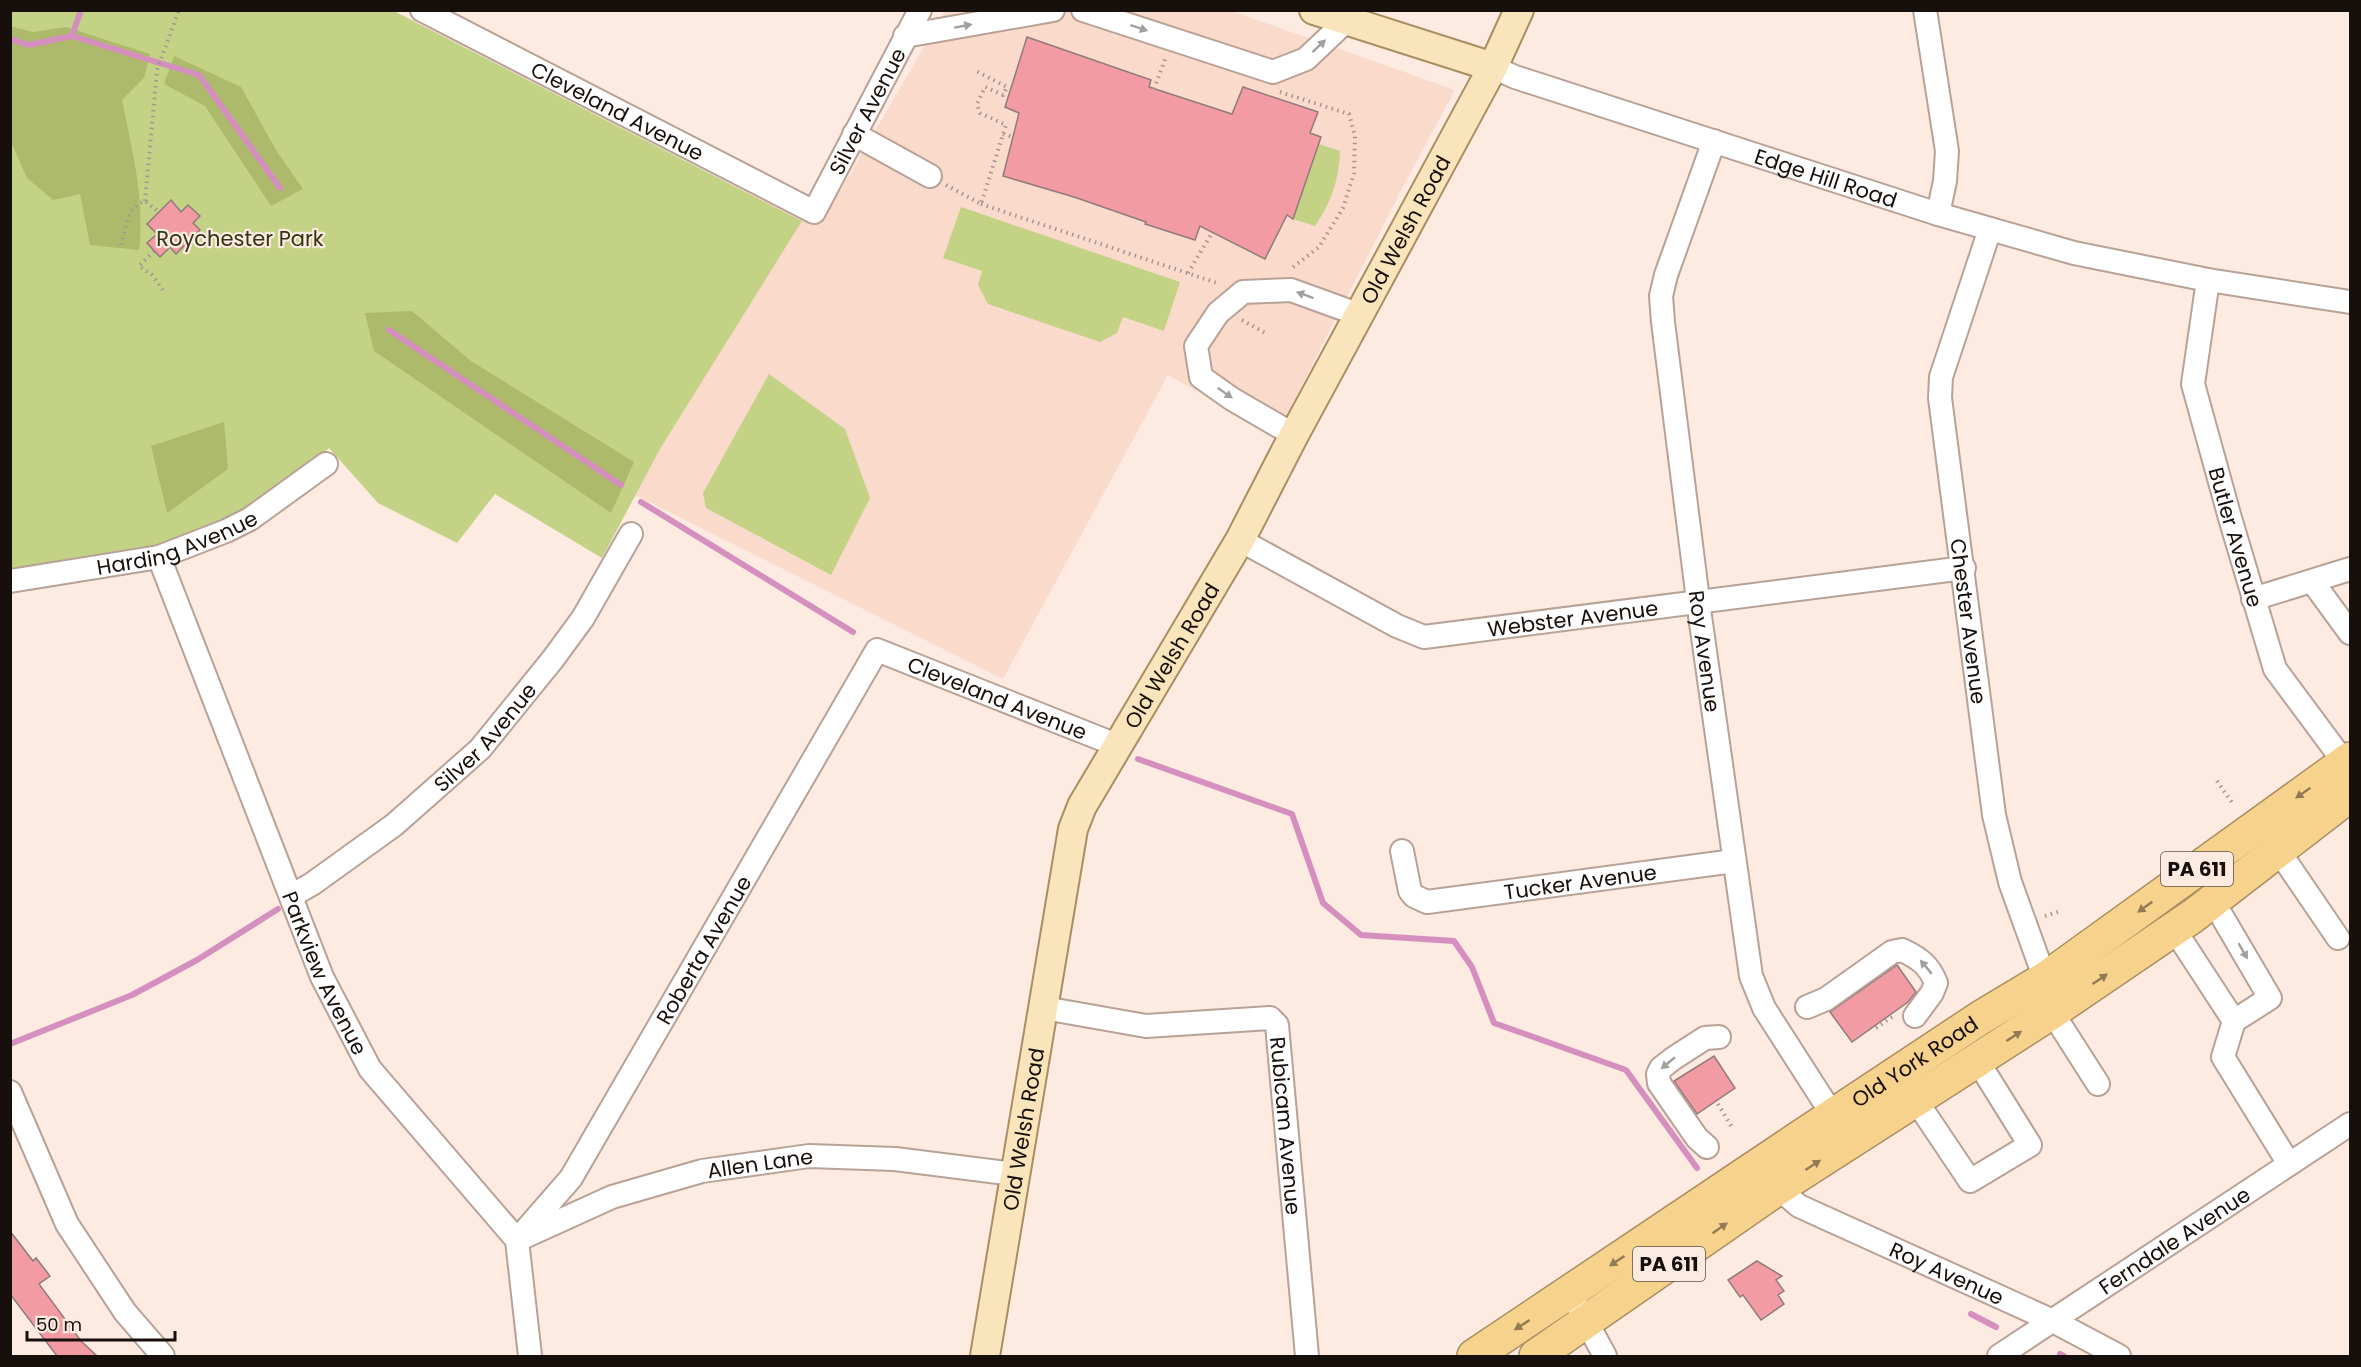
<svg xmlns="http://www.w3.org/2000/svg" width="2361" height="1367" font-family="Poppins,sans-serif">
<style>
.built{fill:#f9dacb}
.green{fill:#c3d284}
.forest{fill:#adba6c}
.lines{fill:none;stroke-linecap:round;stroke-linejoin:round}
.stream{stroke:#d58fbe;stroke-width:6}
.building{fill:#f29ba3;stroke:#927a7b;stroke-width:1.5}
.minor-casing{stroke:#b8a297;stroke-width:26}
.major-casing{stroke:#a88e60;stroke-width:32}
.highway-casing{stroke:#a88e60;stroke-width:36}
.path{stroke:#a5968f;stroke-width:4;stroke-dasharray:1.5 4.5;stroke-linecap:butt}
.minor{stroke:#fff;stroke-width:22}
.major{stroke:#fae4bb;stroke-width:28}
.highway{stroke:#f7d28d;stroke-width:33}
.oneway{fill:#a29f9d}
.oneway2{fill:#927a52}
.labels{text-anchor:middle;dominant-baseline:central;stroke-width:4.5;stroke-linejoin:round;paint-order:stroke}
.shield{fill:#fdeae1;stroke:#5b514b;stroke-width:1.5}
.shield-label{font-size:20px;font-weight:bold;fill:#160f0b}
.street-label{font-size:21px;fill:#160f0b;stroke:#fdeae1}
.park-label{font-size:21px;fill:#303613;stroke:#fdeae1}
</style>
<rect width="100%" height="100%" fill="#fdeae1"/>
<path class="built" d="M945 11H1232L1455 90 1407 179 1276 436 1168 375 1003 679 635 495 660 449 802 221 822 222Z"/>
<path class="green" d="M11 11H394L802 221 660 449 602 558 495 494 457 543 378 503 329 448 306 469 245 512 179 539 131 550 11 569Z
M1319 144 1340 151C1339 180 1331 203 1315 226L1293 219Z
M961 207 1180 282 1164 331 1123 317 1117 333 1100 342 988 304 978 285 982 271 943 258Z
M769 374 845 429 870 498 831 575 706 508 703 493Z"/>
<path class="forest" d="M10 26 33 32 66 27 150 54 144 78 122 100C132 151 145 197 139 250L90 245 80 194 53 200 27 178 11 142Z
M174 56 241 87 276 150 303 189 271 206 205 106 164 84Z
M412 311 471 361 634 462 611 513 374 351 365 313Z
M224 422 228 469 167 513 151 446Z"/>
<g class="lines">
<path class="stream" d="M72 36 81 10
M10 39 29 45 72 36 199 75 280 188
M389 330 621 485
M641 502 853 632
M1138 759 1292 814 1323 903 1361 935 1454 941 1472 967 1494 1023 1626 1070 1697 1168
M10 1044 132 995 197 960 278 909
M1971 1314 1996 1327
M2060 1354 2064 1356"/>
</g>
<path class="building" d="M1027 37 1151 80 1149 87 1232 114 1243 87 1318 112 1310 133 1321 137 1293 219 1287 215 1265 259 1200 226 1195 240 1145 224 1146 222 1074 197 1003 176 1019 113 1005 107Z
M171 200 181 212 188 205 200 216 193 223 200 230 176 254 170 247 160 257 147 243 157 234 147 224Z
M1897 965 1916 992 1908 1002 1852 1042 1830 1012Z
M1714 1056 1735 1088 1697 1114 1674 1081Z
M10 1231 33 1261 36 1258 50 1276 39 1284 81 1341 97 1356H57L10 1294Z
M1757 1261 1782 1276 1776 1280 1784 1291 1778 1295 1784 1304 1761 1320 1743 1295 1740 1297 1728 1280Z"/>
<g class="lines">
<g class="minor-casing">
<g id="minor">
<path id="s1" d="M422 10 814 212 920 10"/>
<path d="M1083 10 1273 72 1306 59 1345 22"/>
<path d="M1925 10 1947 151 1945 181 1938 214"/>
<path d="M905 36 1053 10"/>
<path id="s2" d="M1493 67 1515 77 1938 214 2074 253 2208 280 2350 302"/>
<path d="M854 134 930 176"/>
<path id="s3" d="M1714 141 1666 275 1661 296 1663 322 1700 616 1751 976 1764 1008 1841 1128"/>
<path id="s4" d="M1990 229 1941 377 1940 398 1994 815 2010 882 2045 979 2052 1012 2098 1084"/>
<path id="s5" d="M2208 280 2193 384 2230 518 2275 669 2350 770"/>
<path d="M1294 435 1232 399 1201 377 1196 346 1218 313 1243 292 1291 290 1360 315"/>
<path id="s6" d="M1240 540 1397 626 1424 637 1964 568"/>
<path id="s7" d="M159 557 322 977 370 1069 517 1240 530 1356"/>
<path id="s8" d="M10 581 159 557 226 531 250 519 326 464"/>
<path d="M2312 581 2350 633"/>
<path d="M2253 599 2350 569"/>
<path d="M2278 850 2338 938"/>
<path id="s9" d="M1402 851 1410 891 1414 896 1427 902 1734 861"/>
<path id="s10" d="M291 896 312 884 394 825 480 749 553 659 583 618 631 534"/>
<path d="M2213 901 2270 998 2234 1021"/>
<path d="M2174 929 2234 1021 2223 1057 2289 1164"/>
<path d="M1807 1007 1826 999 1892 952 1902 950C1919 958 1929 965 1936 983L1932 993 1915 1016"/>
<path id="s11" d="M1044 1008 1146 1026 1270 1018 1277 1025 1307 1356"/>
<path d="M10 1092 67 1224 125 1312 163 1356"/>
<path d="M1915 1099 1970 1181 2030 1145 1977 1060"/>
<path d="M1707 1147 1697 1138 1659 1083 1658 1074 1661 1068 1674 1058 1705 1038 1719 1037"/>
<path id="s12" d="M1778 1188 1799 1206 2053 1321 2119 1356"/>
<path id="s13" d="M524 1237 612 1197 702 1171 809 1156 895 1159 1014 1174"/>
<path id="s14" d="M517 1240 571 1178 877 650 1119 746"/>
<path d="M1580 1310 1605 1356"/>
<path id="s15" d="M1999 1356 2350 1124"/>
</g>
</g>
<g class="major-casing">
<g id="major">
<path d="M1314 10 1493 67"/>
<path id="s16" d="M985 1356 1073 829 1082 806 1240 540 1294 435 1493 67 1519 10"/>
</g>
</g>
<g class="highway-casing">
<g id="highway">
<path id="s17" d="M1474 1356 1799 1138 1980 1018 2045 979 2350 759"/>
<path d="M1536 1356 1778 1188 2052 1012 2193 916 2350 795"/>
</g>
</g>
<path class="path" d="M1154 89 1166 57
M1280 92 1349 114 1355 136 1354 173 1343 208 1319 247 1292 268
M1003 134 1013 137
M946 185 981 204 1006 125 980 113 977 104 985 87 1003 95 1007 87 974 70
M145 201 157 70 179 10
M981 204 1217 283
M121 245C126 227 126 208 145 201L159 212
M154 251 139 266 152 275 163 290
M1188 273 1212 233
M1242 320 1267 334
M2217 781 2233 804
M2045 916 2061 911
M1876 1028 1895 1015
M1718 1104 1733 1129"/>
<use href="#minor" class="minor"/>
<use href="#major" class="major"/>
<use href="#highway" class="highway"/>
</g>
<defs><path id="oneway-solid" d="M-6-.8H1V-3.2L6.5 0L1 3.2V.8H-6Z" transform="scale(1.5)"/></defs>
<g class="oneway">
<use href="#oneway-solid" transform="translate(963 26) rotate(-10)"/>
<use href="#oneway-solid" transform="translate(1139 28) rotate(18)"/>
<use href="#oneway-solid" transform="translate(1319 46) rotate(-43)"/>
<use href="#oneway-solid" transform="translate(1305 295) rotate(-160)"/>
<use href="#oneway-solid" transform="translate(1225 393) rotate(35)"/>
<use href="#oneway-solid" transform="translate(2243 951) rotate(60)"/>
<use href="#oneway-solid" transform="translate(1926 967) rotate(-130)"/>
<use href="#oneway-solid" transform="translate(1668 1063) rotate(140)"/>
</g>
<g class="oneway2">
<use href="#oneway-solid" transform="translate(2303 793) rotate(145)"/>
<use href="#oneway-solid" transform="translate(2145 907) rotate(144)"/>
<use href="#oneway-solid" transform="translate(2100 979) rotate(-34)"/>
<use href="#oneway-solid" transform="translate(2014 1036) rotate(-33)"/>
<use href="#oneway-solid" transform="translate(1813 1165) rotate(-33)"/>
<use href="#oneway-solid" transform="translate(1720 1228) rotate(-35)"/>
<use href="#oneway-solid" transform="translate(1617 1261) rotate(146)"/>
<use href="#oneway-solid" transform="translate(1522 1325) rotate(147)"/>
</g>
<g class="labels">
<g class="shield">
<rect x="2161" y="852" width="72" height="34" rx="4.5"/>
<rect x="1633" y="1247" width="72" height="34" rx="4.5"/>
</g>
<g class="shield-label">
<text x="2197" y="869">PA 611</text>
<text x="1669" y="1264">PA 611</text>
</g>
<g class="street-label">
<text stroke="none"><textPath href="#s1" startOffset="220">Cleveland Avenue</textPath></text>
<text stroke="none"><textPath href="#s1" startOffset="555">Silver Avenue</textPath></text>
<text stroke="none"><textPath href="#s2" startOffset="351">Edge Hill Road</textPath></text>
<text stroke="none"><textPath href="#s16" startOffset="1220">Old Welsh Road</textPath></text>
<text stroke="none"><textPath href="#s5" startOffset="264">Butler Avenue</textPath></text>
<text stroke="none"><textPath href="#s8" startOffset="172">Harding Avenue</textPath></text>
<text stroke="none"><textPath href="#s6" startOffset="358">Webster Avenue</textPath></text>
<text stroke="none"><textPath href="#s4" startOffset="402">Chester Avenue</textPath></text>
<text stroke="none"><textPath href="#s3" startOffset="522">Roy Avenue</textPath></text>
<text stroke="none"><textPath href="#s16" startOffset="734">Old Welsh Road</textPath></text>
<text stroke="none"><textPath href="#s14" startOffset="822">Cleveland Avenue</textPath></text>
<text stroke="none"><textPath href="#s10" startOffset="252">Silver Avenue</textPath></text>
<text stroke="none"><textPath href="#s9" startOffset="216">Tucker Avenue</textPath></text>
<text stroke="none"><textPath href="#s14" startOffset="346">Roberta Avenue</textPath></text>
<text stroke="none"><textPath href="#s7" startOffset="448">Parkview Avenue</textPath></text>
<text stroke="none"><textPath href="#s17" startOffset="530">Old York Road</textPath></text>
<text stroke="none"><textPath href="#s11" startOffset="339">Rubicam Avenue</textPath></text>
<text stroke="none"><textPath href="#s16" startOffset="230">Old Welsh Road</textPath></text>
<text stroke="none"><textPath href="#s13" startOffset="249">Allen Lane</textPath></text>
<text stroke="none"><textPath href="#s15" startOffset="210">Ferndale Avenue</textPath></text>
<text stroke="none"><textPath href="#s12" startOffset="190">Roy Avenue</textPath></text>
</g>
<g class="park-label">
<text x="240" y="238">Roychester Park</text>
</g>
</g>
<rect width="2361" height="1367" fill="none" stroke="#160f0b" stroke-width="24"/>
<path d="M27 1331v9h148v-9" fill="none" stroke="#160f0b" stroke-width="3"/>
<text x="36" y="1331" font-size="18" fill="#160f0b" stroke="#fdeae1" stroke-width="4.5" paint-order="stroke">50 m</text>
</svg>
